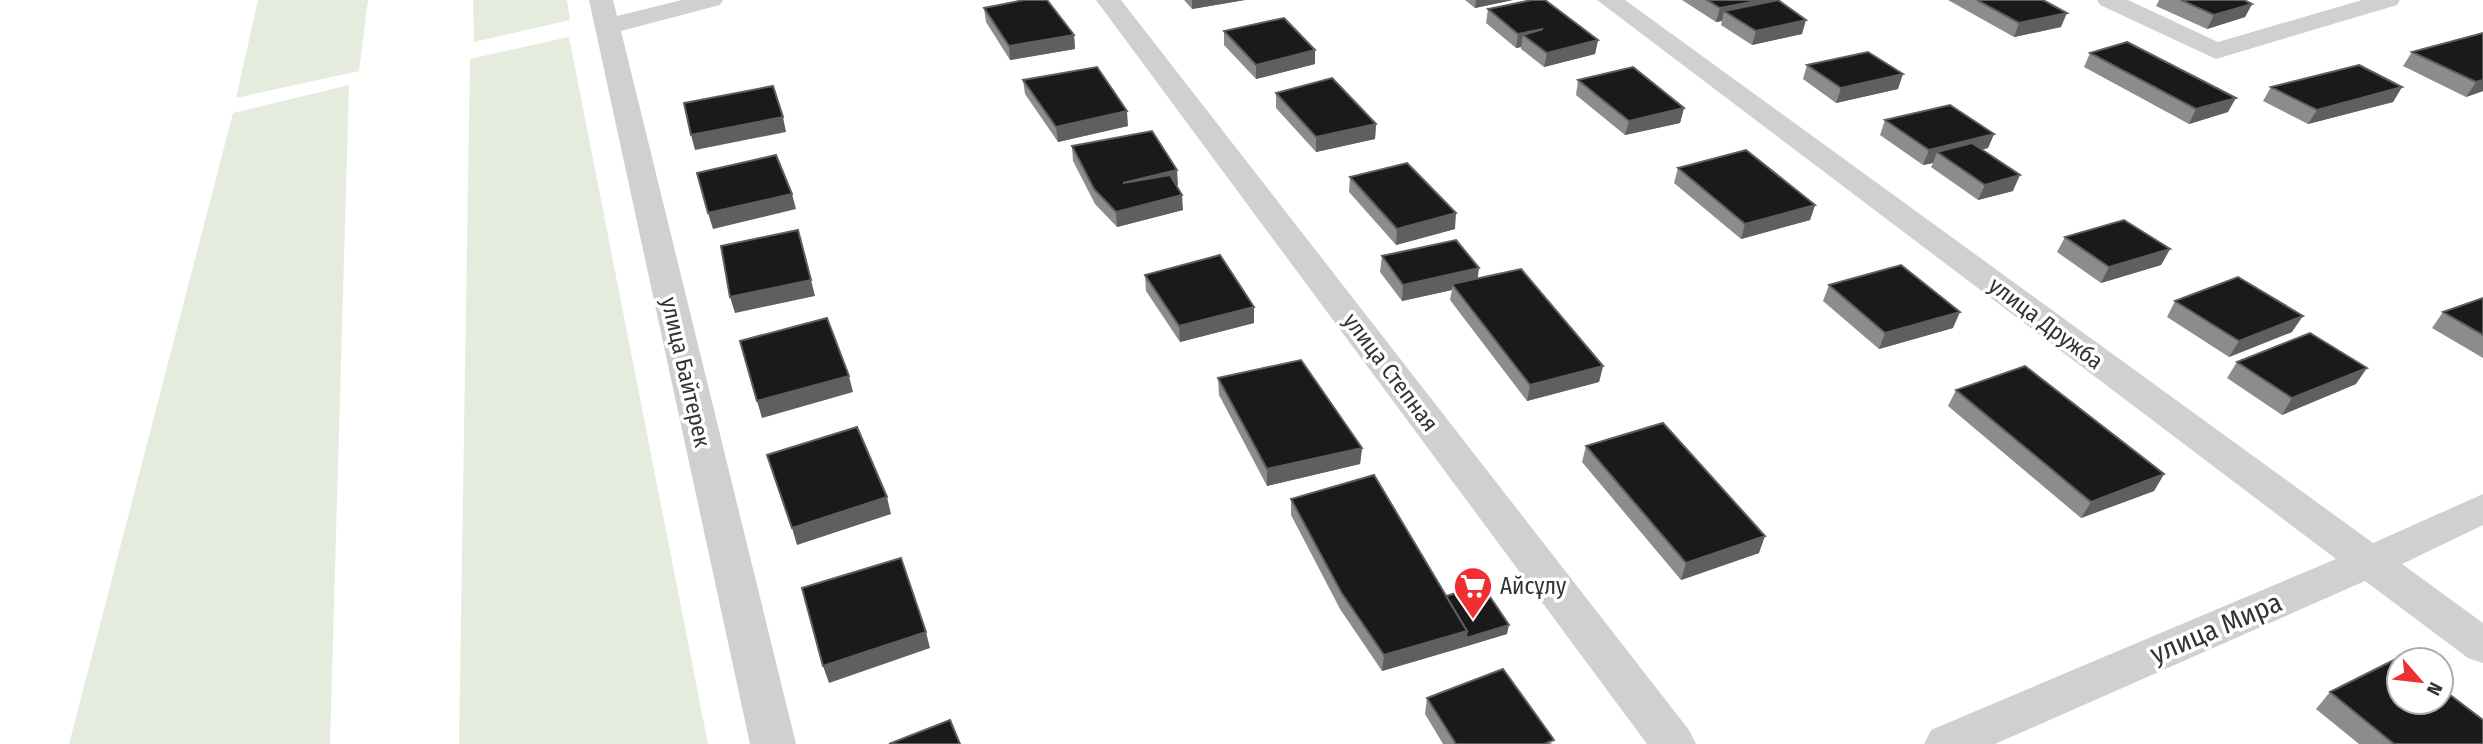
<svg xmlns="http://www.w3.org/2000/svg" width="2483" height="744" font-family="'Fira Sans Condensed',sans-serif">
<style>
.green{fill:#e5ecde}
.lines{fill:none;stroke-linecap:round;stroke-linejoin:round}
.street{fill:#d0d0d0;fill-rule:evenodd}
.wall{fill:#8c8c8c}
.shaded-wall{fill:#5f5f5f}
.building{fill:#1a1a1a;stroke:#5f5f5f;stroke-width:2}
.labels{text-anchor:middle;dominant-baseline:central;stroke-width:7;stroke-linejoin:round;paint-order:stroke}
.street-label{font-size:23px;fill:#333;stroke:#fff}
.poi-label{font-size:23px;fill:#333;stroke:#fff;text-anchor:start}
.near-street-label{font-size:28px;fill:#333;stroke:#fff}
</style>
<rect width="100%" height="100%" fill="#fff"/>
<path class="green" d="M258 0H368L359 71 236 98Z
M473 0H567L570 20 474 42Z
M569 37 708 744H459L470 59Z
M349 85 330 744H69L233 113Z"/>
<g class="lines">
<path class="street" d="M589 0H613L617 16 682 0H723L720 5 621 31 796 744H750Z
M1096 0H1121L1689 730 1696 744H1647Z
M1597 0H1625L2373 543 2483 494V525L2402 564 2483 623V663L2468 658 2365 581 1995 744H1924L1931 730 2336 559Z
M2097 0H2128L2218 42 2362 0H2400L2397 5 2216 59 2100 5Z"/>
</g>
<path class="wall" d="M1184 0H1245L1192 9Z
M1465 0H1513L1475 8Z
M1682 0H1774L1802 34 1752 45 1721 25 1722 21 1716 22Z
M1948 0H2043L2061 27 2014 37Z
M2159 0H2244L2252 4 2245 17 2207 29 2156 6Z
M984 8 1074 35 1075 49 1010 60 986 22Z
M1488 9 1598 40 1595 54 1544 67 1521 49V47L1516 48 1486 23Z
M1224 31 1315 64 1256 79 1224 45Z
M2483 33V91L2466 97 2403 66 2412 52Z
M2090 53 2228 112 2189 124 2084 67Z
M1807 65 1898 89 1836 103 1803 79Z
M1023 80 1128 126 1058 142 1025 94Z
M1578 80 1684 108 1680 123 1625 135 1576 95Z
M2271 87H2402L2393 102 2308 124 2263 101Z
M1276 93 1376 124 1375 139 1316 152 1276 108Z
M1885 120 1994 134 1988 148 1982 150 2013 191 1978 200 1931 167 1933 163 1923 165 1880 135Z
M1072 146 1178 185 1176 186 1183 210 1117 227 1095 204 1073 161Z
M1678 168 1815 205 1810 220 1741 239 1674 183Z
M1350 177 1455 229 1396 245 1349 192Z
M2065 237 2170 249 2161 265 2101 283 2057 252Z
M1382 256 1477 279 1603 366 1599 382 1527 401 1450 300 1452 290 1402 301 1380 272Z
M1145 275 1254 307V323L1180 342 1146 291Z
M1829 285 1953 328 1879 349 1823 301Z
M2483 298V358L2432 328 2443 312Z
M2175 301 2292 332 2229 357 2167 317Z
M2237 362 2356 384 2282 415 2227 378Z
M1218 378 1362 448 1360 464 1267 486 1219 395Z
M1956 390 2164 474 2154 491 2081 518 1948 406Z
M1586 446 1759 553 1681 580 1582 462Z
M1291 499 1446 596 1507 634 1382 671 1340 609 1291 515Z
M2330 692 2483 744H2359L2316 709Z
M1427 698 1553 744H1443L1425 714Z"/>
<path class="shaded-wall" d="M1192 0H1245L1192 9Z
M1476 0H1513L1475 8Z
M1762 0H1774L1771 11H1724L1722 21 1716 22 1720 8Z
M2252 4 2245 17 2207 29 2214 15Z
M2067 13 2061 27 2014 37 2019 23Z
M1806 20 1802 34 1752 45 1756 31Z
M1543 29 1523 35 1521 47 1516 48 1518 34Z
M1074 35 1075 49 1010 60 1009 46Z
M1598 40 1595 54 1544 67 1547 53Z
M1315 50V64L1256 79V65Z
M1903 74 1898 89 1836 103 1841 88Z
M2483 80V91L2466 97 2476 82Z
M2402 87 2393 102 2308 124 2317 110Z
M2236 98 2228 112 2189 124 2196 109Z
M1684 108 1680 123 1625 135 1629 121Z
M1127 111 1128 126 1058 142 1056 127Z
M783 117 786 132 695 150 691 135Z
M1376 124 1375 139 1316 152V137Z
M1994 134 1988 148 1947 159 1937 152 1933 163 1923 165 1929 150Z
M1177 170 1178 185 1124 199 1123 183Z
M2020 175 2013 191 1978 200 1985 185Z
M792 194 796 209 713 229 708 213Z
M1182 195 1183 210 1117 227 1116 212Z
M1815 205 1810 220 1741 239 1745 224Z
M1456 213 1455 229 1396 245 1397 229Z
M2170 249 2161 265 2101 283 2109 267Z
M1479 268 1477 284H1452V290L1402 301 1403 285Z
M811 280 815 296 735 313 730 297Z
M1254 307V323L1180 342 1179 326Z
M1960 312 1953 328 1879 349 1885 333Z
M2303 316 2292 332 2229 357 2239 341Z
M1603 366 1599 382 1527 401 1530 385Z
M2367 368 2356 384 2282 415 2292 398Z
M849 376 853 392 762 418 757 401Z
M1362 448 1360 464 1267 486V469Z
M2164 474 2154 491 2081 518 2091 502Z
M887 497 891 514 797 545 792 528Z
M1765 536 1759 553 1681 580 1686 563Z
M1509 625 1507 634 1464 647 1466 638Z
M1467 631 1464 647 1382 671 1384 655Z
M926 632 930 648 829 683 823 666Z"/>
<path class="building" d="M1024 0H1047L1074 35 1009 46 984 8Z
M1532 0H1545L1598 40 1547 53 1523 35 1543 29 1518 34 1488 9Z
M1707 0H1762L1720 8Z
M1778 0 1806 20 1756 31 1724 11Z
M1977 0H2043L2067 13 2019 23Z
M2181 0H2244L2252 4 2214 15Z
M1284 18 1315 50 1256 65 1224 31Z
M2483 33V80L2476 82 2412 52Z
M2127 42 2236 98 2196 109 2090 53Z
M1868 52 1903 74 1841 88 1807 65Z
M2359 65 2402 87 2317 110 2271 87Z
M1097 67 1127 111 1056 127 1023 80Z
M1633 67 1684 108 1629 121 1578 80Z
M1332 78 1376 124 1316 137 1276 93Z
M773 86 783 117 691 135 684 103Z
M1950 105 1994 134 1929 150 1885 120Z
M1152 131 1177 170 1123 183 1170 175 1182 195 1116 212 1094 189 1072 146Z
M1972 143 2020 175 1985 185 1937 152Z
M1746 150 1815 205 1745 224 1678 168Z
M776 155 792 194 708 213 697 173Z
M1407 163 1456 213 1397 229 1350 177Z
M2124 220 2170 249 2109 267 2065 237Z
M798 230 811 280 730 297 721 246Z
M1456 240 1479 268 1403 285 1382 256Z
M1220 255 1254 307 1179 326 1145 275Z
M1901 265 1960 312 1885 333 1829 285Z
M1521 269 1603 366 1530 385 1452 284Z
M2238 277 2303 316 2239 341 2175 301Z
M2483 298V335L2443 312Z
M827 318 849 376 757 401 740 341Z
M2310 333 2367 368 2292 398 2237 362Z
M1301 360 1362 448 1267 469 1218 378Z
M2025 366 2164 474 2091 502 1956 390Z
M1663 423 1765 536 1686 563 1586 446Z
M857 427 887 497 792 528 767 455Z
M1374 475 1467 631 1384 655 1341 592 1291 499Z
M901 558 926 632 823 666 802 588Z
M1482 585 1509 625 1466 638 1467 631 1446 596Z
M2400 657 2404 660H2399V702H2441V688L2483 720V744H2394L2330 692Z
M1503 669 1554 740 1544 744H1456L1427 698Z
M950 720 960 744H889Z"/>
<defs>
<g id="supermarket-pin" transform="scale(2.0125)"><path d="M0 17L-7.5 6A9.5 9.5 0 1 1 7.5 6Z" fill="#ef2f32" stroke="#fff"/><path d="M-6-5.5h2.5l.6 2H6L4.5 2H-2.5L-4.4-4H-6ZM-1.5 3.2a1.3 1.3 0 1 0 .1 0ZM3 3.2a1.3 1.3 0 1 0 .1 0Z" fill="#fff"/></g>
</defs>
<g fill-rule="evenodd">
<use href="#supermarket-pin" x="1473" y="586"/>
</g>
<g class="labels">
<g class="street-label">
<text transform="translate(2046 323) rotate(37)">улица Дружба</text>
<text transform="translate(686 372) rotate(77)">улица Байтерек</text>
<text transform="translate(1391 372) rotate(53)">улица Степная</text>
</g>
<g class="poi-label">
<text x="1500" y="586">Айсұлу</text>
</g>
<g class="near-street-label">
<text transform="translate(2216 628) rotate(-23)">улица Мира</text>
</g>
</g>
<g transform="translate(2420 681) rotate(118)"><circle r="33" fill="#ffffff" stroke="#adadad" stroke-width="2"/>
<path d="M0-5L12 26L0 18L-12 26Z" fill="#ef2f32"/>
<text y="-10" font-size="19" font-weight="bold" text-anchor="middle" fill="#333333">N</text>
</g>
</svg>
